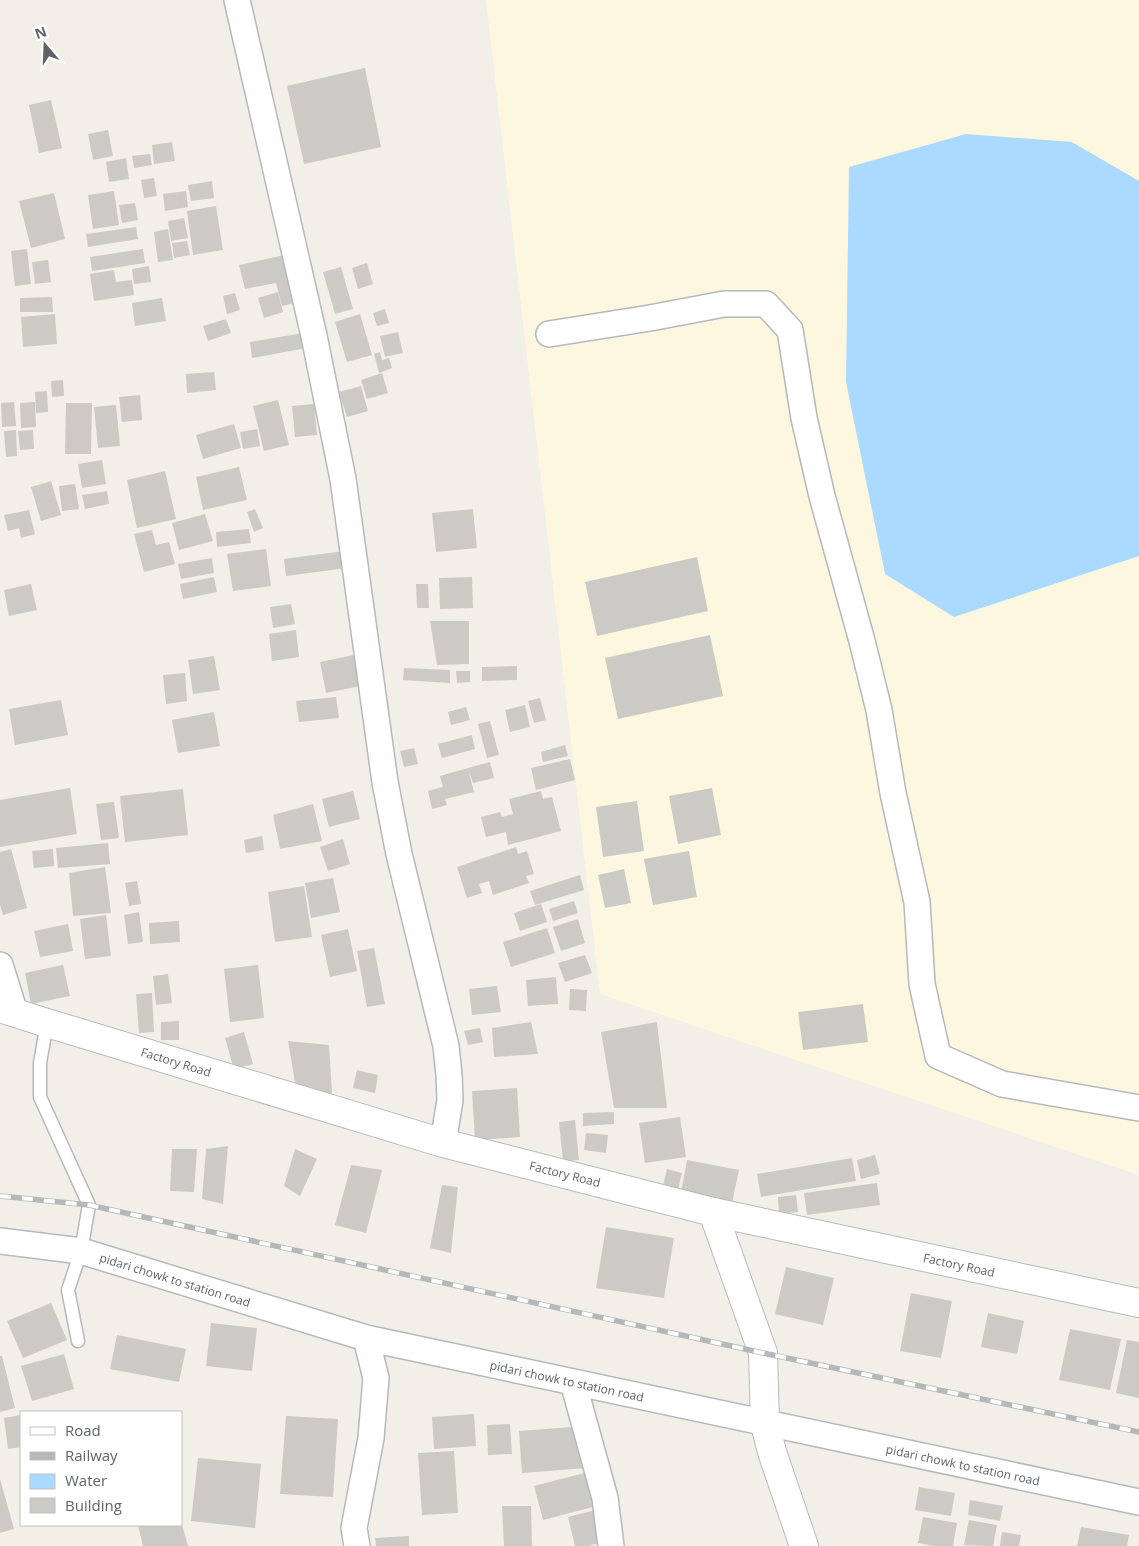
<svg xmlns="http://www.w3.org/2000/svg" width="1139" height="1546" font-family="'Open Sans',sans-serif">
<style>
.commercial{fill:#fef7e0}
.water{fill:#aadaff}
.building{fill:#cccac5}
.lines{fill:none;stroke-linecap:round;stroke-linejoin:round}
.lane-casing{stroke:#b5b8bc;stroke-width:15}
.street-casing{stroke:#b5b8bc;stroke-width:28}
.secondary-casing{stroke:#b6babf;stroke-width:30}
.lane{stroke:#fff;stroke-width:12}
.street{stroke:#fff;stroke-width:25}
.secondary{stroke:#fff;stroke-width:28}
.rail-casing{stroke:#b6b7b8;stroke-width:5.5}
.rail{stroke:#fff;stroke-width:4;stroke-dasharray:11;stroke-linecap:butt}
.labels{text-anchor:middle;dominant-baseline:central;stroke-width:4.5;stroke-linejoin:round;paint-order:stroke}
.street-label{font-size:12px;fill:#5f6368;stroke:#fff}
</style>
<rect width="100%" height="100%" fill="#f1efe8"/>
<path class="commercial" d="M486 0H1139V1175L600 994Z"/>
<path class="water" d="M966 134 1072 142 1139 181V556L954 617 885 574 846 382 849 167Z"/>
<path class="building" d="M365 68 381 147 304 164 287 86Z
M51 100 62 148 39 153 29 105Z
M108 130 113 156 93 160 88 134Z
M172 142 175 161 154 164 152 145Z
M150 154 152 165 134 168 132 156Z
M126 158 129 179 109 182 106 162Z
M154 178 157 196 144 198 141 180Z
M212 181 214 198 191 201 188 185Z
M114 191 119 225 93 229 88 195Z
M186 191 188 207 165 211 163 194Z
M54 193 65 239 31 248 19 201Z
M135 203 138 220 122 223 119 205Z
M216 206 223 250 193 255 187 211Z
M184 218 188 238 171 241 168 221Z
M136 227 138 239 88 247 86 234Z
M168 229 173 260 158 262 154 232Z
M187 241 190 255 174 258 172 243Z
M27 249 31 284 15 286 11 251Z
M143 249 145 263 92 271 90 257Z
M289 254 299 302 282 306 276 283 245 289 239 265Z
M48 260 51 282 35 284 32 262Z
M367 263 373 284 358 289 352 268Z
M149 266 151 282 134 284 132 269Z
M341 267 353 309 335 314 323 272Z
M114 270 116 282 132 280 134 295 94 301 90 274Z
M278 292 283 312 264 318 258 298Z
M235 293 240 310 227 314 223 296Z
M52 297 53 312H20V298Z
M162 298 166 321 135 326 132 303Z
M385 309 389 323 377 326 373 313Z
M55 314 57 344 23 347 21 317Z
M360 314 372 355 347 362 335 322Z
M226 319 231 333 208 341 203 326Z
M398 332 403 353 385 357 380 336Z
M304 333 307 348 252 358 250 342Z
M380 352 382 360 389 358 392 368 379 373 374 354Z
M214 372 216 390 187 393 186 374Z
M382 373 388 393 367 399 361 380Z
M63 380 64 396 52 397 51 381Z
M361 386 368 411 347 417 339 392Z
M47 391 48 412 36 413 35 392Z
M140 395 142 420 122 422 119 397Z
M278 400 289 445 264 451 253 406Z
M14 402 16 426 2 427 1 403Z
M35 402 36 427 21 428 20 403Z
M66 403H92L91 454H65Z
M314 404 317 435 295 437 292 406Z
M116 405 120 446 98 448 94 407Z
M234 424 241 448 203 459 196 435Z
M257 429 260 446 243 449 240 432Z
M16 430 17 456 6 457 4 431Z
M33 430 34 449 20 450 18 431Z
M102 460 106 484 82 488 78 464Z
M239 467 247 500 203 510 196 477Z
M165 471 176 519 137 528 127 480Z
M51 481 61 515 41 521 31 487Z
M75 484 79 509 62 511 59 486Z
M107 491 109 504 85 509 82 495Z
M255 509 263 528 254 532 247 512Z
M473 509 477 548 436 552 432 513Z
M29 510 35 534 21 538 19 528 8 531 4 515Z
M205 514 213 541 179 550 172 523Z
M249 529 251 543 217 547 216 532Z
M152 530 156 545 169 542 175 564 144 572 134 534Z
M266 549 271 586 233 591 227 554Z
M344 551 347 568 286 576 284 559Z
M697 557 708 611 597 636 585 582Z
M212 558 214 573 181 579 178 564Z
M214 577 217 592 183 599 180 584Z
M472 577 473 608 440 609 439 578Z
M31 584 37 610 9 616 4 590Z
M416 584H428L429 608H417Z
M291 604 295 624 273 628 270 607Z
M430 621H469V664L437 665Z
M296 630 299 657 272 661 269 634Z
M710 635 723 696 618 719 605 658Z
M354 655 360 686 326 693 320 662Z
M214 656 220 690 193 694 188 660Z
M517 666V680L482 681V667Z
M404 668 450 670V683L403 680Z
M456 671H470V682L457 683Z
M185 673 187 701 166 704 163 675Z
M336 697 339 718 299 722 296 701Z
M540 698 546 720 534 723 528 701Z
M61 700 68 735 15 745 9 709Z
M525 705 530 727 510 732 505 710Z
M466 707 470 720 451 725 448 712Z
M214 712 220 746 178 753 172 720Z
M490 721 499 755 487 758 478 724Z
M472 735 475 749 442 758 438 744Z
M565 745 568 756 543 762 541 752Z
M414 748 418 764 404 767 400 751Z
M570 759 575 780 536 790 531 768Z
M490 762 494 778 473 783 468 768Z
M468 768 474 792 445 799 447 805 432 809 428 791 443 787 440 776Z
M70 788 77 834 0 847V800Z
M712 788 721 835 678 844 669 796Z
M183 789 188 835 125 842 120 796Z
M353 791 360 819 329 827 322 799Z
M541 791 543 799 552 797 561 831 508 845 506 832 486 837 481 817 500 812 502 817 513 814 509 799Z
M637 801 644 851 603 857 596 807Z
M114 802 119 838 101 840 96 804Z
M313 804 322 841 280 849 273 815Z
M262 836 264 850 246 853 244 840Z
M343 839 350 864 328 871 320 847Z
M108 843 110 864 58 868 56 848Z
M516 847 518 854 527 851 534 874 526 876 529 883 493 895 489 881 479 884 482 893 467 898 457 867Z
M11 849 27 908 3 915 0 904V852Z
M53 849 54 866 34 868 32 851Z
M689 851 697 897 653 905 644 859Z
M105 867 111 913 73 916 69 873Z
M624 869 631 903 605 908 598 875Z
M580 875 584 890 535 905 530 891Z
M333 878 340 912 311 918 305 883Z
M137 881 141 904 129 906 125 883Z
M304 886 312 937 275 942 268 892Z
M574 901 578 913 553 921 549 909Z
M541 904 547 922 520 931 514 913Z
M139 912 143 942 128 944 124 915Z
M106 915 111 956 85 959 80 919Z
M578 919 585 943 561 951 553 927Z
M179 921 180 942 150 944 149 923Z
M68 924 73 951 40 957 34 931Z
M547 928 555 953 511 967 503 942Z
M348 929 357 971 330 977 321 935Z
M374 948 385 1004 367 1007 357 951Z
M585 955 592 973 565 982 558 963Z
M63 965 70 996 31 1004 25 973Z
M258 965 264 1018 230 1022 224 969Z
M168 974 172 1003 156 1005 153 976Z
M556 977 558 1004 528 1006 526 980Z
M497 986 501 1012 472 1015 469 989Z
M570 989 587 990 586 1011 569 1010Z
M152 993 154 1032 139 1033 136 994Z
M863 1004 868 1042 803 1050 798 1012Z
M179 1021V1040H161V1022Z
M531 1022 538 1054 494 1057 492 1028Z
M657 1022 667 1108H614L601 1032Z
M480 1028 483 1042 468 1045 464 1031Z
M244 1032 253 1064 234 1069 225 1038Z
M288 1041 329 1045 332 1093 297 1094Z
M357 1070 378 1075 375 1093 353 1088Z
M517 1088 520 1137 475 1140 472 1091Z
M614 1112V1124L583 1126V1113Z
M680 1117 686 1157 645 1163 639 1123Z
M575 1120 579 1160 563 1161 559 1122Z
M586 1133 608 1135 606 1153 584 1150Z
M228 1146 223 1204 202 1199 206 1149Z
M172 1149H197L194 1192 170 1191Z
M295 1149 317 1159 300 1196 284 1186Z
M875 1155 880 1174 861 1179 857 1160Z
M852 1158 856 1181 761 1197 757 1174Z
M687 1160 739 1170 731 1207 680 1198Z
M351 1165 382 1170 366 1233 335 1225Z
M667 1169 682 1173 677 1194 662 1190Z
M877 1183 880 1205 807 1215 804 1193Z
M442 1185 458 1187 451 1253 430 1248Z
M796 1195 798 1212 779 1214 778 1197Z
M606 1227 674 1238 664 1298 596 1288Z
M786 1267 834 1278 823 1325 775 1314Z
M911 1293 952 1301 941 1358 900 1351Z
M51 1303 67 1340 23 1358 7 1321Z
M988 1313 1024 1321 1017 1354 981 1347Z
M211 1323 257 1328 252 1371 206 1366Z
M1070 1329 1121 1339 1110 1390 1059 1380Z
M117 1335 186 1349 179 1382 110 1369Z
M1127 1340 1139 1342V1398L1116 1393Z
M64 1354 74 1389 32 1401 21 1366Z
M0 1356H2L15 1408 0 1412Z
M474 1414 476 1446 434 1449 432 1417Z
M21 1415V1447L8 1449 4 1418Z
M286 1416 338 1419 333 1497 280 1494Z
M510 1424 512 1454 488 1455 487 1425Z
M584 1426 587 1468 522 1473 519 1431Z
M454 1451 458 1513 422 1515 418 1453Z
M198 1458 261 1464 255 1528 191 1521Z
M588 1472 597 1506 543 1520 534 1486Z
M0 1479 14 1529 0 1533Z
M919 1487 955 1493 951 1516 915 1510Z
M970 1500 1003 1506 1000 1521 968 1515Z
M502 1506H531L532 1546H504Z
M599 1509 607 1541 588 1546H575L568 1517Z
M923 1517 957 1523 953 1546H934L918 1543Z
M969 1520 997 1525 993 1546 964 1545Z
M181 1521 188 1546H143L138 1525H181Z
M1081 1527 1129 1535 1127 1546H1077Z
M1002 1532 1021 1535 1019 1546H1000Z
M409 1536V1546H376L375 1538Z"/>
<g class="lines">
<g class="lane-casing">
<path id="lane" d="M47 1023 40 1063V1097L89 1205 81 1251 68 1290 78 1341"/>
</g>
<g class="street-casing">
<path id="street" d="M237 0 314 336 343 479 385 782 399 854 446 1046 449 1075 450 1100 443 1143
M549 334 650 318 724 304H766L790 330 804 418 822 496 862 641 879 710 893 793 917 902 922 984 938 1056 1002 1084 1139 1108
M0 965 15 1013
M0 1241 81 1251 366 1338 1139 1502
M573 1382 605 1498 611 1546
M357 1546 354 1528 371 1438 376 1378 366 1338"/>
</g>
<g class="secondary-casing">
<path id="secondary" d="M0 1008 47 1023 443 1143 713 1212 1139 1303
M713 1212 763 1353 765 1424 772 1452 804 1546"/>
</g>
<use href="#lane" class="lane"/>
<use href="#street" class="street"/>
<use href="#secondary" class="secondary"/>
<g class="rail-casing">
<path id="rail" d="M0 1196 89 1205 763 1353 1139 1432"/>
</g>
<use href="#rail" class="rail"/>
</g>
<g class="labels">
<g class="street-label">
<text transform="translate(176 1062) rotate(17)">Factory Road</text>
<text transform="translate(565 1174) rotate(14)">Factory Road</text>
<text transform="translate(959 1265) rotate(12)">Factory Road</text>
<text transform="translate(175 1280) rotate(17)">pidari chowk to station road</text>
<text transform="translate(567 1381) rotate(12)">pidari chowk to station road</text>
<text transform="translate(963 1465) rotate(12)">pidari chowk to station road</text>
</g>
</g>
<rect x="20" y="1411" width="162" height="115" fill="#ffffff" stroke="#bfc1c3"/>
<rect x="30" y="1427" width="25" height="8" fill="#ffffff" stroke="#bfc1c3"/>
<text x="65" y="1436" font-size="15" fill="#5f6368">Road</text>
<rect x="30" y="1452" width="25" height="8" fill="#b6b7b8" stroke="#bfc1c3"/>
<text x="65" y="1461" font-size="15" fill="#5f6368">Railway</text>
<rect x="30" y="1474" width="25" height="15" fill="#aadaff" stroke="#bfc1c3"/>
<text x="65" y="1486" font-size="15" fill="#5f6368">Water</text>
<rect x="30" y="1498" width="25" height="15" fill="#cccac5" stroke="#bfc1c3"/>
<text x="65" y="1511" font-size="15" fill="#5f6368">Building</text>
<g transform="translate(45 45) rotate(341)" stroke="#ffffff" stroke-width="4" paint-order="stroke">
<path d="M0-4L9 19L0 12L-9 19Z" fill="#5f6368"/>
<text y="-8" font-size="14" font-weight="bold" text-anchor="middle" fill="#5f6368">N</text>
</g>
</svg>
